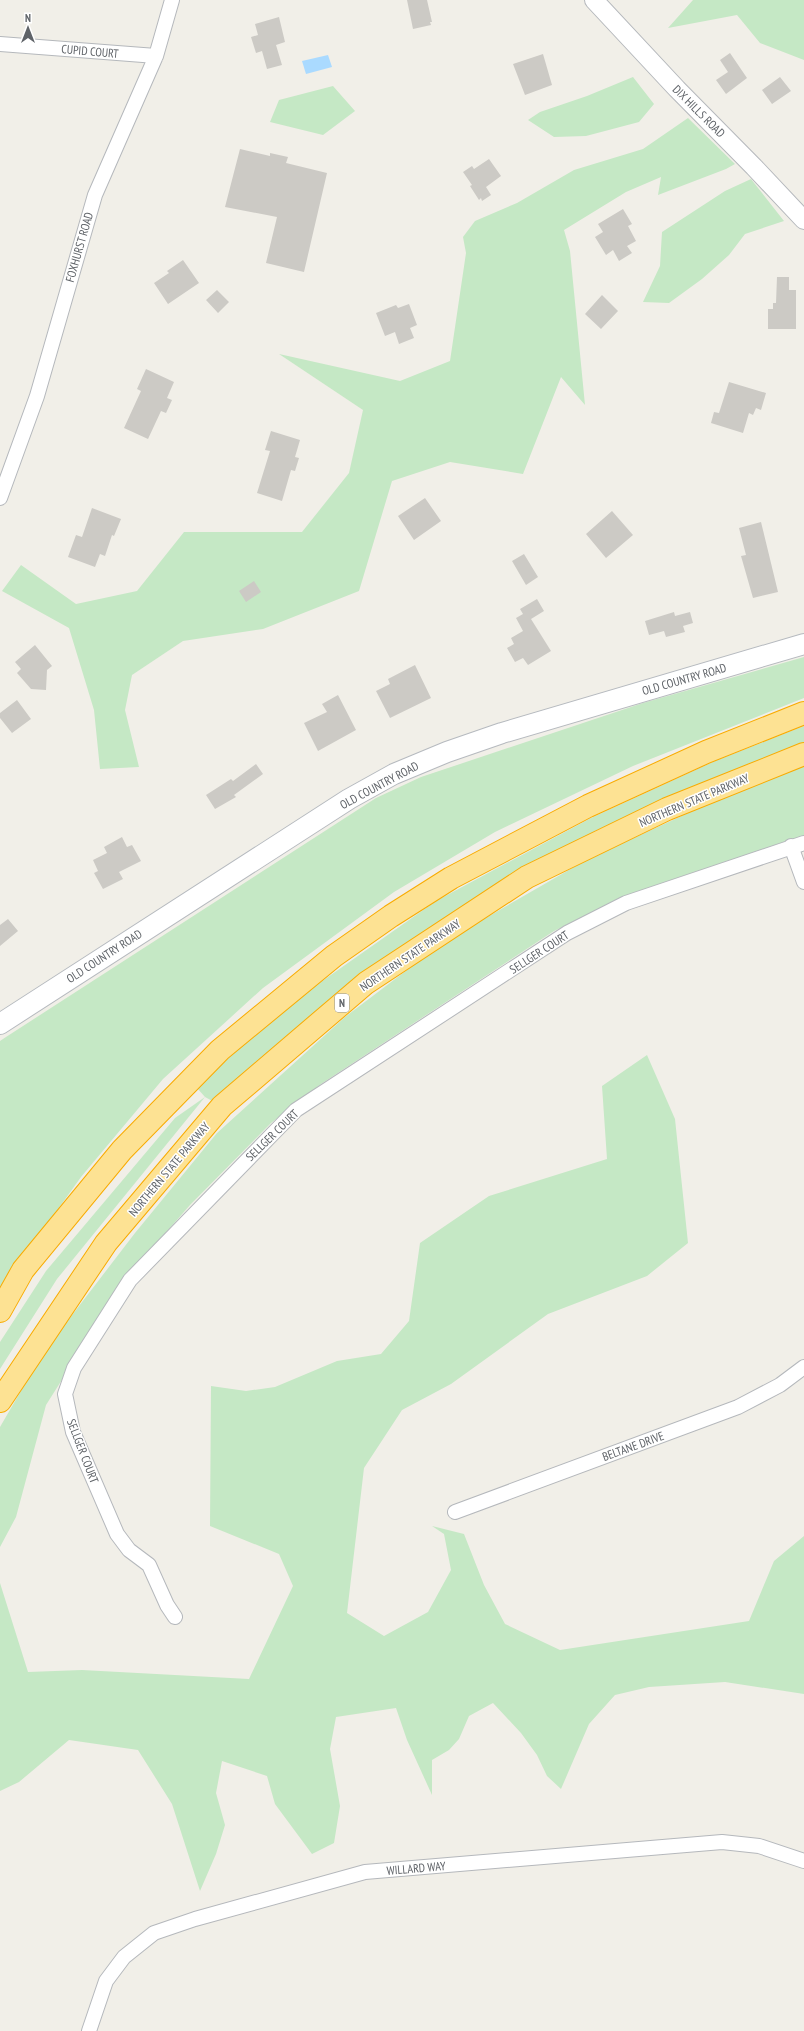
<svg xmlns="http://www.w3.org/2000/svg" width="804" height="2031" font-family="'PT Sans Narrow',sans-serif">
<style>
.green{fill:#c5e8c5}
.water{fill:#aadaff}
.building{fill:#cccac5}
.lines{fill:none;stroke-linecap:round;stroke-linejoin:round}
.minor-casing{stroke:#b5b8bc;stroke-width:16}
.tertiary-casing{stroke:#b5b8bc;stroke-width:20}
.secondary-casing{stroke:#b6babf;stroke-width:22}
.motorway-casing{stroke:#f9ab00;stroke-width:24}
.minor{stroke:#fff;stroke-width:14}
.tertiary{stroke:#fff;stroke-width:18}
.secondary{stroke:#fff;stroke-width:20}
.motorway{stroke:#fde293;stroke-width:22}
.labels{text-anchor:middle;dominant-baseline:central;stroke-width:3;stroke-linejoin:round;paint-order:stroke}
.shield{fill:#fff;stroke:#8f9295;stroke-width:1}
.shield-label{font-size:11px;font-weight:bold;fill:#5f6368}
.street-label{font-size:12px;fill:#5f6368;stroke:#fff}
</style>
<rect width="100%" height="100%" fill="#f1efe8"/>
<path class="green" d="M693 0H804V60L760 43 737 15 668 28Z
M633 77 654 104 639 122 586 136 554 137 528 120 540 112 587 96Z
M333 86 355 111 323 135 270 122 279 100Z
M688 118 735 164 726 169 658 195 661 177 626 192 564 230 570 251 585 405 561 377 523 474 450 462 392 481 359 591 263 629 183 641 132 675 125 710 139 767 100 769 94 710 69 628 2 591 21 565 76 604 137 591 184 532H302L349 473 363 410 279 354 400 381 450 361 466 253 463 237 475 221 517 203 574 170 643 149Z
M751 179 784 221 745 234 729 255 702 279 669 303 643 302 660 266 662 232 725 191Z
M804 657V698L633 766 495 832 394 892 263 988 163 1079 81 1177 0 1290V1041L6 1037 376 798 421 777 643 703Z
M804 726V747L723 777 597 830 445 918 289 1034 216 1103 205 1097 57 1279 0 1369V1342L46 1271 175 1118 205 1097 197 1088 274 1015 436 901 591 818 715 761Z
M804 765V838L610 904 554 931 321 1084 271 1123 190 1205 127 1277 46 1405 16 1517 0 1547V1427L43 1353 135 1233 217 1133 345 1017 444 942 588 859 760 780Z
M647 1055 675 1119 688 1243 647 1276 548 1314 451 1384 402 1410 364 1468 347 1613 384 1636 428 1612 451 1570 444 1534 432 1526 464 1534 484 1585 505 1624 560 1650 749 1621 774 1561 804 1536V1694L725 1682 649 1687 615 1695 589 1724 561 1789 547 1776 537 1755 521 1733 493 1703 469 1716 459 1739 449 1750 432 1760V1795L407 1740 396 1708 336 1717 330 1749 340 1806 334 1843 312 1854 275 1804 267 1776 222 1761 216 1793 225 1825 216 1854 200 1891 172 1804 138 1750 69 1740 19 1782 0 1791V1583L28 1672 82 1670 249 1679 293 1586 279 1554 210 1526 211 1386 246 1391 275 1387 337 1361 381 1354 409 1321 420 1243 489 1196 607 1159 602 1086Z"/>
<path class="water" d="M328 55 332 67 306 74 302 61Z"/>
<path class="building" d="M407 0H427L432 22H430L431 25 413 29Z
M279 17 285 42 276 45 282 65 267 69 262 51 256 53 251 37 258 35 255 24Z
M730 53 747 78 726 94 716 80 728 72 720 60Z
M543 54 552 85 525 95 513 64Z
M780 77 791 91 772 104 762 90Z
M240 149 270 156V153L288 157 286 163 327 173 304 272 266 263 277 217 225 207Z
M489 159 501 176 486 187 491 195 482 201 481 198 479 200 470 186 472 185 463 172 472 166 474 169Z
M623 209 632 224 628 226 636 241 627 246 632 253 619 261 613 250 606 255 595 237 603 232 598 224Z
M183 260 199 283 168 304 154 283 169 273 167 271Z
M777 277H789V290H796V329H768V309H773V303H776Z
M217 290 229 302 218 313 206 300Z
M602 295 618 311 601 329 585 314Z
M409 304 417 325 410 328 414 338 399 344 395 332 385 336 376 313 396 305 398 308Z
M146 369 174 382 167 398 172 400 166 413 161 411 148 439 124 428 141 391 137 389Z
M729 382 766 393 761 410 756 408 753 415 749 413 743 433 711 423 714 412 719 413Z
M271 431 300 440 295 457 299 458 295 471 291 470 282 501 257 493 270 451 265 450Z
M425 498 441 521 414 540 398 516Z
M92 508 121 519 114 536 112 535 105 556 100 554 95 567 68 557 76 535 82 537Z
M612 511 633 535 606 558 586 534Z
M761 522 778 592 753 598 741 556 746 555 739 528Z
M524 554 538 577 526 585 512 561Z
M254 581 261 592 246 602 239 591Z
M537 599 544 611 531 619 551 651 528 665 523 658 515 662 507 648 514 644 511 638 523 631 516 618 523 614 520 609Z
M674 612 675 616 690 612 693 623 683 626 685 632 666 637 664 631 649 635 645 621Z
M35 645 52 666 47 670 46 690 31 689 17 673 21 669 15 662Z
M415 665 431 698 390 718 376 691 390 684 388 679Z
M338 695 356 730 318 751 304 723 327 712 322 704Z
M17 700 31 719 12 733 0 718V713Z
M256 764 263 774 234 795 236 797 215 809 206 795 231 779 233 781Z
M122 837 127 847 132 845 141 861 119 872 123 879 103 889 94 873 98 871 93 860 107 853 104 847Z
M8 919 18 931 0 946V925Z"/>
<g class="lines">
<g class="minor-casing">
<path id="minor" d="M0 44 156 56
M0 498 37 396 95 195 156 56 172 0
M791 846 804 882
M455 1512 738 1407 780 1385 804 1367
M175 1617 167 1605 149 1565 129 1550 117 1534 73 1432 65 1394 74 1368 130 1280 296 1110 567 933 626 903 804 843
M89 2031 106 1981 124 1957 154 1933 195 1919 365 1872 722 1842 759 1846 804 1861"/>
</g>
<g class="tertiary-casing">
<path id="tertiary" d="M594 0 677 89 754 167 804 220"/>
</g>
<g class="secondary-casing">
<path id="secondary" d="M0 1024 349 799 394 774 447 752 502 733 804 644"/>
</g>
<g class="motorway-casing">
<path id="motorway" d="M0 1311 23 1270 122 1150 220 1050 334 956 391 916 451 878 588 806 706 752 804 713
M0 1401 106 1243 222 1106 366 983 527 877 667 809 804 754"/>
</g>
<use href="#minor" class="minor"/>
<use href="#tertiary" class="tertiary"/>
<use href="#secondary" class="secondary"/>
<use href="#motorway" class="motorway"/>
</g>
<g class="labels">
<rect class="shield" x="335" y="994" width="14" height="18" rx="3"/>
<g class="shield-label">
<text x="342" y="1003">N</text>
</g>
<g class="street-label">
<text transform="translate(90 51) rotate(5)">CUPID COURT</text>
<text transform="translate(699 111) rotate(45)">DIX HILLS ROAD</text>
<text transform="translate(79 247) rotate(-74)">FOXHURST ROAD</text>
<text transform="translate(684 679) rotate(-16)">OLD COUNTRY ROAD</text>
<text transform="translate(379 785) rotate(-28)">OLD COUNTRY ROAD</text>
<text transform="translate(694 800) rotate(-23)">NORTHERN STATE PARKWAY</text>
<text transform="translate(539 952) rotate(-33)">SELLGER COURT</text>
<text transform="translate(410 955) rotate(-34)">NORTHERN STATE PARKWAY</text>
<text transform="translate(104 956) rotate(-33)">OLD COUNTRY ROAD</text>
<text transform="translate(272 1135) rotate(-44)">SELLGER COURT</text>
<text transform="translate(169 1169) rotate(-50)">NORTHERN STATE PARKWAY</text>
<text transform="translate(633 1446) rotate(-20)">BELTANE DRIVE</text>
<text transform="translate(83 1451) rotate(69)">SELLGER COURT</text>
<text transform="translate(416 1868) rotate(-5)">WILLARD WAY</text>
</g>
</g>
<g transform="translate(28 28)" stroke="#ffffff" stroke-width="3" paint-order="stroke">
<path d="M0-3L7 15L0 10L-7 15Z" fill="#5f6368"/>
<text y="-6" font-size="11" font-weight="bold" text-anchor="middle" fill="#5f6368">N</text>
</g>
</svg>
